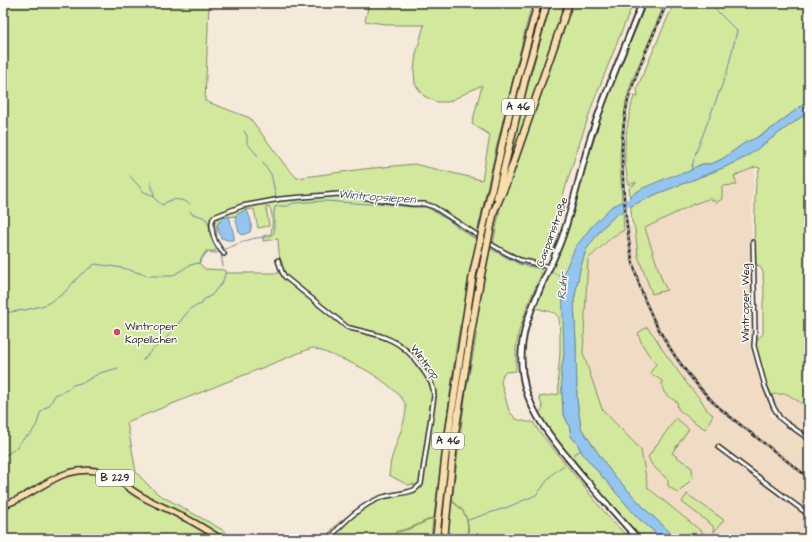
<svg xmlns="http://www.w3.org/2000/svg" width="812" height="542" font-family="'Architects Daughter',sans-serif">
<style>
.built{fill:#f0dcc4;fill-rule:evenodd}
.green{fill:#d2e89d;stroke:#7e8a64;fill-rule:evenodd}
.water{fill:#94c5f0;stroke:#6a87a1}
.lines{fill:none;stroke-linecap:round;stroke-linejoin:round}
.stream{stroke:#6a87a1;stroke-width:1}
.river{stroke:#94c5f0;stroke-width:7}
.street-casing{stroke:#2b2b2b;stroke-width:6}
.secondary-casing{stroke:#2b2b2b;stroke-width:8}
.primary-casing{stroke:#2b2b2b;stroke-width:8}
.highway-casing{stroke:#2b2b2b;stroke-width:9}
.street{stroke:#fdfcf7;stroke-width:3}
.secondary{stroke:#fdfcf7;stroke-width:4.5}
.primary{stroke:#f9deab;stroke-width:5}
.highway{stroke:#f9deab;stroke-width:6}
.rail-casing{stroke:#2b2b2b;stroke-width:2.5}
.rail{stroke:#fdfcf7;stroke-width:1;stroke-dasharray:3;stroke-linecap:butt}
.highway-bridge-casing{stroke:#2b2b2b;stroke-width:9;stroke-linecap:butt}
.highway-bridge{stroke:#f9deab;stroke-width:6}
.poi-dot{fill:#d1495b;stroke:#fdfcf7;stroke-width:1.5}
.labels{text-anchor:middle;dominant-baseline:central;stroke-width:3;stroke-linejoin:round;paint-order:stroke}
.shield{fill:#fdfcf7;stroke:#6a6a68;stroke-width:1}
.shield-label{font-size:10px;font-weight:bold;fill:#2b2b2b}
.street-label{font-size:11px;fill:#2b2b2b;stroke:#fdfcf7}
.poi-label{font-size:11px;fill:#2b2b2b;stroke:#fdfcf7;text-anchor:start}
.water-label{font-size:12px;font-style:italic;fill:#4a5966;stroke:#fdfcf7}
</style>
<rect width="100%" height="100%" fill="#f5e9d9"/>
<filter id="ink" filterUnits="userSpaceOnUse"><feTurbulence type="fractalNoise" baseFrequency=".025" numOctaves="2"/><feDisplacementMap in="SourceGraphic" scale="8" xChannelSelector="R" yChannelSelector="G"/><feConvolveMatrix kernelMatrix="1 2 1 2 8 2 1 2 1" color-interpolation-filters="sRGB"/></filter>
<g filter="url(#ink)">
<path class="built" d="M755 167 752 199 751 215 753 269 751 276 754 331 753 333 749 334 764 390 772 410 769 415 802 438 809 441V539H711L648 488 641 450 602 409 583 353 588 259 612 237 632 225 635 228 638 256 651 293 667 290 663 283 645 228 694 204 711 198 712 201 722 186 737 185 734 176ZM655 337 662 349 688 385 701 400 707 410 713 415 705 429 693 421 678 409 677 402 671 398 662 390V381L650 373 656 364Z
M776 394H787L809 408V437L790 425 782 418 777 411 770 395Z"/>
<path class="green" d="M3 3H209L205 101 250 118 285 165 297 178 364 169 414 164 482 180 490 135 472 124 482 85 448 102H437L424 96 415 84 414 71 416 54 424 25H391L365 21 369 3H532L498 140 477 233 493 244 502 199 571 3H633L593 103 574 160 543 260 541 275 528 304 519 331 516 348V371L506 372 503 374 501 382 509 411 516 419 527 422H533L538 430 610 519 630 539H466C471 532 468 519 463 511 461 507 455 504 452 500L465 397 477 332 466 326 460 325 456 349 434 517 412 527 395 532C408 532 422 523 433 518L431 539H325C331 529 339 522 348 516L349 518 340 529 352 518 372 503 383 498 420 488 418 484 414 488V484L408 485 389 475C390 469 390 463 392 457 395 446 407 418 406 407 405 395 373 373 362 368 346 360 330 354 313 348L309 349 127 422 136 472 148 485 158 494 221 529 235 539H224L218 535 216 539H3ZM266 207H269C274 214 272 225 271 234L263 236V241L278 239C279 252 279 266 286 276L349 327 394 339 411 351 432 381 430 383 407 351 392 342 348 329 284 278 280 273H225V270L205 269 199 263 206 251H216L217 225 222 218 235 216 245 210 254 209 258 228 269 226Z
M551 3H567L530 109 508 167 523 103Z
M646 3H665L632 81 626 101 621 141 620 157 622 202 611 207 592 226 584 237 564 355 561 372 563 413 569 425 571 436 577 443 582 453 638 518 663 539H641L578 467 550 431 538 413 543 409 539 397 559 394 558 375 560 353V335L559 318 555 313 536 308 551 269 576 199 604 106 642 14Z
M674 3H809V100L771 129 754 139 746 142 722 159 711 164H703L699 165 690 171 630 197 631 206 654 195 723 168 746 157 797 120 809 111V408L787 394H776L770 395 760 365 755 341 763 334V303L764 295 763 272 759 265 756 266C754 247 754 228 755 209 755 195 755 180 760 168L755 167 734 176 737 185 722 186V199L716 203 715 200 712 201 711 198 694 204 645 228 663 283 667 290 652 294 638 256 635 228 632 222 629 188 636 183V182L629 185C621 156 626 125 634 96L638 97 637 88Z
M623 211 624 230 612 237 588 259 583 353 602 409 641 450 648 488 711 539H678L648 512 611 472 581 428 577 400 576 343 574 301 580 269 586 250 602 228 616 215Z
M647 327 655 337 662 349 688 385 701 400 707 410 713 415 705 429 693 421 678 409 677 402C666 395 662 395 662 381L650 373 656 364C648 354 641 345 638 333Z
M676 418 689 429 672 453 692 468 693 478 678 493 668 486V480L652 465 648 457Z
M687 494 724 520 714 532 713 526 682 502Z
M451 501C455 504 460 507 463 512 468 519 470 532 464 539H447Z"/>
<path class="water" d="M809 100V111L797 120 746 157 723 168 654 195 631 206 630 196 643 188 669 177 690 171 695 167 703 164H711L722 159 746 142 754 139 771 129Z
M622 202 623 211 616 215 602 228 586 250 580 269 574 301 576 343 577 400 581 428 611 472 648 512 678 539H663L638 518 582 453 577 443 571 436 569 425 563 413 561 372 564 355 562 277 575 248 592 226 611 207Z
M245 210H247C250 218 253 224 250 232L242 235 239 232 235 216Z
M229 216 234 236V240H228L221 238 217 225 222 218Z"/>
<g class="lines">
<path class="stream" d="M244 131 247 136V143L258 156
M695 155 727 72 737 31 709 3
M262 162 271 174 276 196
M691 170 694 159
M130 176 144 192 154 196 155 199 162 205C165 204 167 201 171 200 177 199 185 200 190 204
M151 182 154 196
M190 211 192 214 203 217 207 220 209 226 215 247 221 254 223 266
M489 248 519 264 541 269
M223 250C234 246 245 240 256 238 263 237 270 238 274 233V212L275 207 278 206H288L293 203 324 201 369 204 378 203 412 207H426L430 209 441 216 447 219 456 226 478 241
M553 273 562 276
M3 313 25 310 45 305 63 294 80 275 95 264 123 268 149 276H172L190 265 199 263 207 252 216 253 220 252
M142 361 153 349 164 341 191 308 202 304 203 300 212 295 218 287 222 284 226 271
M573 455 581 450
M3 457 15 449 24 438 31 434 37 424 40 413 45 408 49 406 55 395 67 390 73 385 84 382 100 373 118 368
M468 520 508 507 536 495 541 489 551 475 564 465
M337 537 347 539
M403 539 409 538 411 536 422 535"/>
<path class="river" d="M616 210 638 197"/>
<g class="street-casing">
<path id="street" d="M753 242 755 332 754 346 765 386 774 408 780 418 786 423 809 439
M224 254C217 245 212 238 212 227 212 222 211 221 214 217L242 206 280 199 338 194 412 204H425L434 207 494 246 506 253 520 260 550 267
M278 260 282 272 285 277 347 327 350 328C370 333 391 336 407 351 413 356 418 364 423 370 429 379 434 385 434 396L421 484C418 486 416 489 414 490 404 494 393 494 383 497 364 503 341 523 330 539
M718 447 809 515"/>
</g>
<g class="secondary-casing">
<path id="secondary" d="M638 539C618 517 599 495 580 473 559 447 534 420 525 387 510 328 545 287 563 235 574 202 581 169 591 136 606 91 625 47 642 3"/>
</g>
<g class="primary-casing">
<path id="primary" d="M3 505C27 499 45 480 68 473 80 470 93 469 104 473 119 478 129 490 143 497 155 504 169 509 181 516 195 522 208 531 221 539"/>
</g>
<g class="highway-casing">
<path id="highway" d="M497 198 527 71 547 3
M487 210 516 84 538 3
M494 211 506 184 569 3
M436 539 446 451 462 344
M444 539 455 433 469 345"/>
</g>
<use href="#street" class="street"/>
<use href="#secondary" class="secondary"/>
<use href="#primary" class="primary"/>
<use href="#highway" class="highway"/>
<g class="rail-casing">
<path id="rail" d="M667 3C659 21 652 38 644 56 638 71 632 85 628 101 620 133 622 165 624 197 626 220 628 242 633 263 645 315 676 365 714 403 727 415 742 426 756 437 774 451 791 464 809 478"/>
</g>
<use href="#rail" class="rail"/>
<g class="highway-bridge-casing">
<path id="highway-bridge" d="M462 344 473 274 487 210
M469 345 480 280 494 211"/>
</g>
<use href="#highway-bridge" class="highway-bridge"/>
</g>
</g>
<circle class="poi-dot" cx="117" cy="332" r="4"/>
<g class="labels">
<g class="shield">
<rect x="502" y="99" width="32" height="16" rx="3"/>
<rect x="432" y="433" width="32" height="16" rx="3"/>
<rect x="96" y="470" width="38" height="16" rx="3"/>
</g>
<g class="shield-label">
<text x="518" y="107">A 46</text>
<text x="448" y="441">A 46</text>
<text x="115" y="478">B 229</text>
</g>
<g class="street-label">
<text transform="translate(552 232) rotate(-70)">Casparistraße</text>
<text transform="translate(745 303) rotate(-90)">Wintroper Weg</text>
<text transform="translate(425 362) rotate(53)">Wintrop</text>
</g>
<g class="poi-label">
<text x="125" y="326">Wintroper<tspan x="125" dy="13">Kapellchen</tspan></text>
</g>
<g class="water-label">
<text transform="translate(377 197) rotate(4)">Wintropsiepen</text>
<text transform="translate(563 286) rotate(-85)">Ruhr</text>
</g>
</g>
<rect width="812" height="542" fill="none" stroke="#fdfcf7" stroke-width="16"/>
<rect x="8" y="8" width="796" height="526" fill="none" stroke="#2b2b2b" stroke-width="1.5" filter="url(#ink)"/>
</svg>
